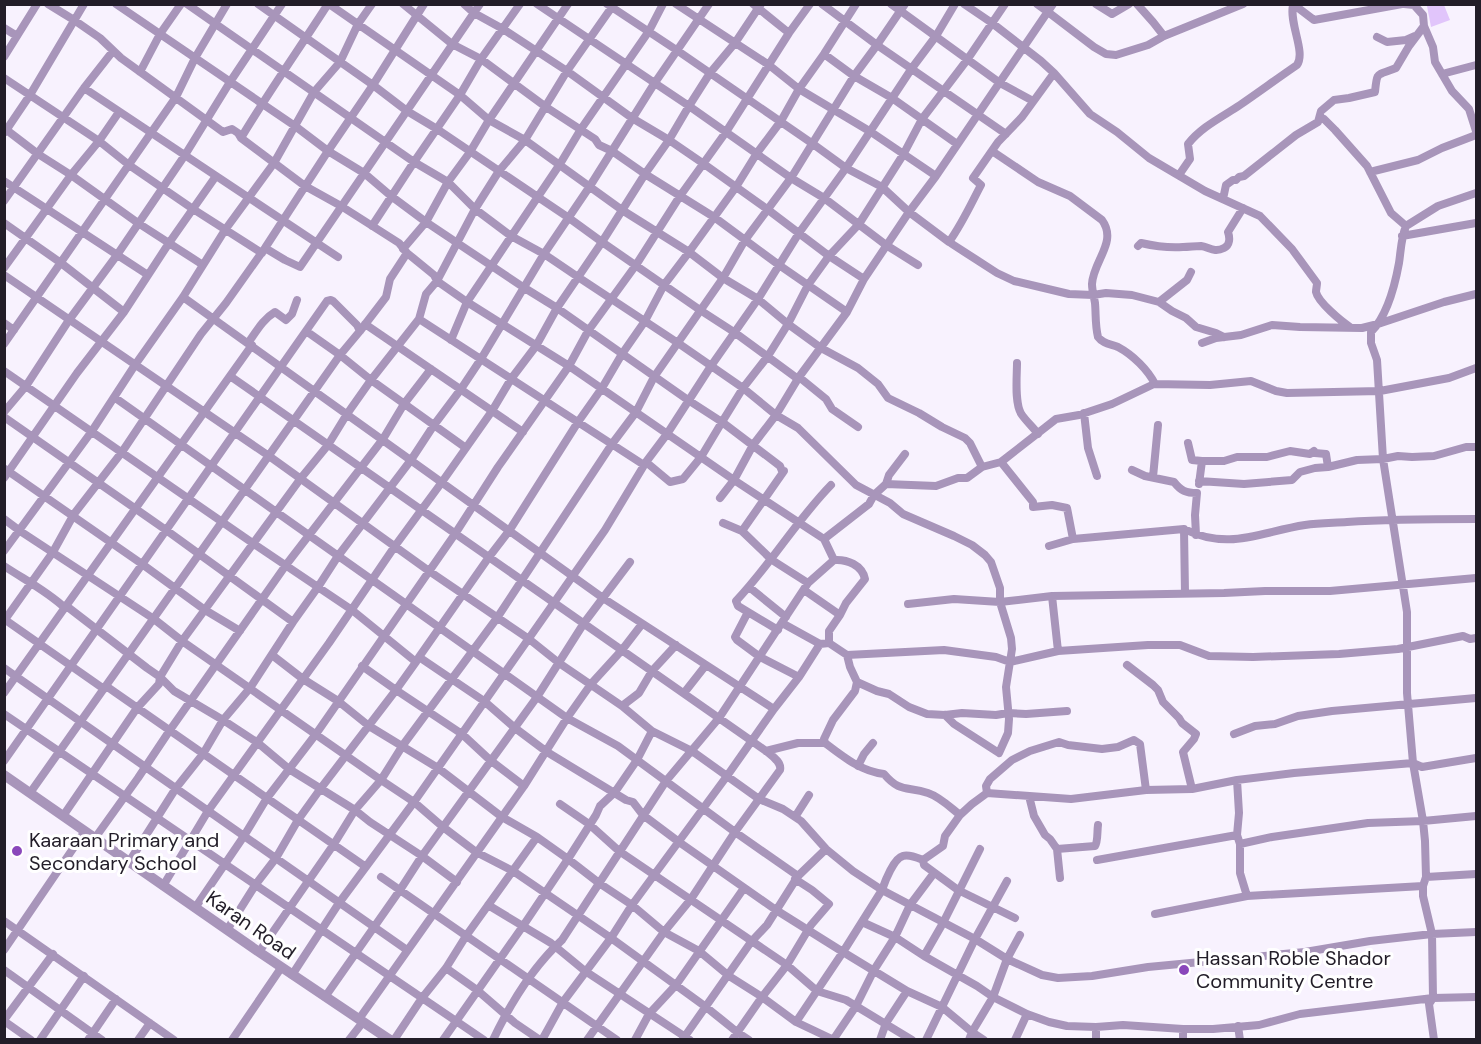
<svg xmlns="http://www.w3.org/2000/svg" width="1481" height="1044" font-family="'DM Sans',sans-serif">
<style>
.green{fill:#e1c5fb}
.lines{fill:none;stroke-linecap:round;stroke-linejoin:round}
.minor{stroke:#a895ba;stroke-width:8}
.tertiary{stroke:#a895ba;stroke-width:10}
.poi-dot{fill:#8a47bb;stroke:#fff;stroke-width:2}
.labels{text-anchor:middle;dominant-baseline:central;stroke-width:6;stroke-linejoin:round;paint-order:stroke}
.poi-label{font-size:20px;fill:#221d28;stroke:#fff;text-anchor:start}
.street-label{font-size:20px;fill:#221d28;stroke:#fff}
</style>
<rect width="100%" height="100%" fill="#f8f2fe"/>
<path class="green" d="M1432 4 1444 5 1450 20 1431 27 1427 6Z"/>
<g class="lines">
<path class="minor" d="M48 4 74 20 100 38 121 58 223 132 232 129 238 133 241 138 305 186 341 206 399 243 407 253 434 275 437 281 467 302 569 366 734 480 824 539 834 560
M116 4 295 126 328 151 364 173 391 196 426 222 523 287 557 308 688 400 722 422 780 466 782 471H784L742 531
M187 4 414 162 448 182 475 209 511 236 544 254 578 277 678 343 743 388 776 415 798 428 856 485 890 503 903 514 954 536 972 545 985 555 991 562 1000 588V602L1011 638 1012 649 1006 687 1009 719 1008 733 999 753 954 724 945 715
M258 4 373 85 407 111 437 129 569 218 602 242 700 310 734 332 798 379
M329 4 460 95 489 120 525 140 622 210 689 252 723 278 758 299 788 324 821 348 858 368 878 384 888 398 919 413 942 427 965 438 970 443 982 467
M403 4 452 44 481 59 546 107 595 139 599 145 612 151 645 174 714 217 779 265 847 312
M464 4 474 13 503 29 567 71 632 118 669 140 704 164 767 209 829 256 864 279
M537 4 689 106 791 178 824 198 886 245 918 265
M607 4 678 51 813 144 846 168 882 187 909 212 949 242 997 273 1014 281 1069 294 1093 295 1106 293 1132 295 1159 302 1187 280 1191 272
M676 4 769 65 799 89 871 132 936 176
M753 4 789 33
M822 4 877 45 1006 134
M891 4 1000 83 1033 101
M964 4 992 23 1041 61 1054 73 1090 114 1117 132 1149 158 1205 191 1260 216 1292 249 1317 283C1317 286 1316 289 1316 292 1318 302 1341 321 1350 327
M1037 4 1048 12 1094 47 1106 54 1116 55 1148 45 1164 36 1243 4
M1096 4 1112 14 1129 4
M1137 4 1153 22 1164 36
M1293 4 1314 20 1402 4
M1404 4 1414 5 1423 15 1424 26 1433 47 1435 62 1452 91 1469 109 1476 131
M4 28 17 36
M1377 37 1387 42 1406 40 1415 36
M824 54 854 76 892 98 957 144
M4 57 37 4
M140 72 160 34 181 4
M1442 74 1476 65
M4 78 99 141 129 165 193 209 262 253
M84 88 338 257
M1320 118 1324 119 1335 130 1367 166 1391 213 1406 226C1401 238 1401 250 1399 263 1395 285 1387 316 1371 332V343L1377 360 1383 459 1407 612V693L1413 763 1423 821 1425 841 1426 877 1423 886V896L1432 934 1433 998 1429 1004 1434 1040
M4 128 38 154 71 175 138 223 203 265
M5 132 30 95 84 4
M241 138C268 93 299 49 328 4
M992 151 1038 182 1070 196 1102 220C1118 242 1093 261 1092 284 1092 290 1094 297 1095 303 1096 314 1095 325 1098 337 1103 344 1111 344 1118 347 1133 355 1148 370 1155 384
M1370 172 1418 160 1442 148 1476 135
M1179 175 1190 159 1188 144C1201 127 1222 117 1240 105 1259 92 1278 78 1297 65 1306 52 1289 24 1293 5
M4 181 148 275
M1223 199 1226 185 1233 180H1236L1239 177 1244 176 1296 135 1318 122 1321 111 1334 100 1349 98 1375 92C1377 70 1377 76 1396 68L1409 46 1424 26
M4 201 84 88 113 51
M4 223 61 263 124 312
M372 226 414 162 460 95 481 59 520 4
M1406 226 1438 206 1476 193
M1402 236 1476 223
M949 242C962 224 971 204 981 185L973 178 998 142 1022 117 1054 73
M1138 246 1141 243C1154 246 1169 248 1183 247 1189 247 1195 246 1201 246 1209 247 1214 253 1224 248 1230 245 1230 238 1228 232L1243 208
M265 248 285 260 300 267 480 4
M403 249 426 222 448 182 470 152 489 120 568 4
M4 268 71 175 99 141 119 112
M4 275 269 456 429 571 529 639 559 663 622 706 652 731 692 751 759 799 735 832 691 899 664 932 587 1040
M183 297 603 598 774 709
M1159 302 1172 311 1186 318 1196 327 1216 333 1224 337
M419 319 644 465
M4 323 14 330
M365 324 523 432
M306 331 340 355 371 380 466 448
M451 340 467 302 560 164 581 129 649 31 663 4
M248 343C256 332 263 319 275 312L286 320 292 314 297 300
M1202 343 1216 338 1241 335 1272 325 1300 327 1362 328 1378 324 1444 302 1476 294
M4 344 176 97 195 58 227 4
M1017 363C1017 376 1014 405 1022 415 1027 422 1033 427 1038 434
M4 371 254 544 352 610 416 662 419 657 484 701 515 728 547 752 626 800 633 802 643 815 679 842 776 910 843 952 796 1022
M230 376 766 751C772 756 782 762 780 770L759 799 783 809 801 821 826 849 853 871 882 890 843 952 907 991 942 1007 972 1032 993 997 1027 1014 1049 1022 1067 1026 1096 1027 1123 1025 1183 1029H1213L1259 1025 1300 1014 1433 998 1476 997
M799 377 826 399 832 409 858 427
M114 397 567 718 618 746 735 832 798 876
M4 412 26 386 69 320 117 255 185 155 230 82 282 4
M1084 413 1088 448 1097 476
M4 417 166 530 293 622
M1188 443 1192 460 1202 461 1199 484
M1202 461H1224L1237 457H1267L1290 451 1310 454 1314 451 1315 453 1326 454 1328 467
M646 462 670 482 683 479 701 457 722 422 743 388 768 356 788 324 808 285 829 256 859 224 903 155 922 119 967 60 1005 4
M1001 462 1033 502V507L1052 505 1067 508 1073 539
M5 469 142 564 205 610 240 631
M1132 470 1145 476 1174 482C1181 491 1186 493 1197 493L1195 515 1196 535
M1153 477 1158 425
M4 478 77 373 124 312 169 243 216 176
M1199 481 1244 484 1292 480 1300 472 1315 468 1328 467 1357 460 1383 459 1398 456 1412 457 1434 456 1466 447H1476
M886 484 936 486 958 478H967L982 467 1001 462 1056 419 1079 415 1112 404 1154 384 1210 385 1251 381 1276 391 1287 393 1380 391 1449 378 1476 368
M720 498 734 480 753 445 776 415 799 377 847 312 864 279 909 212 936 176 1053 4
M4 519 20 531 154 619 182 641 381 780 414 802 443 827 476 852 513 871 611 938 706 1007 737 1032 749 1040
M723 523 742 531 772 560 808 583
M1184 529 1185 593
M824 539 869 504 874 495 886 484 889 475 905 454
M1049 546 1073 539 1184 529C1229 551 1260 532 1305 525 1319 523 1333 523 1347 522 1390 519 1433 519 1476 519
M4 551 92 431 135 365 183 297 225 230 274 163 314 92 340 62 358 24 372 4
M4 566C25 580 47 591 65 608H69L147 668 160 677 174 691 223 720 258 743 289 769 355 810 370 822 422 856 457 882
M749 587 786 617
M804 590 840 615
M1052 596 1058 651
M908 604 954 599 1000 602 1052 596 1224 593 1265 591H1330L1476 578
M748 612 735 637 737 640 760 657 799 677
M4 619 104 689
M4 621 53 552 74 514 122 452 201 334 226 303 265 248 328 151 373 85 424 4
M782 623 820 644 829 643 847 655 850 667 857 682 877 691 889 694 909 707 927 714 945 715 962 713 996 715 1008 713 1026 714 1067 711
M778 630 738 606 736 601C771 564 796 521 831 485
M272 655 303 679 338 701 369 726 438 768 502 817 537 837 568 859 599 883 632 905 664 932 699 951 729 976 762 997 796 1022 834 1040
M847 655 944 650 996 657 1010 662 1058 651 1148 645H1180L1209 656 1253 657 1339 654 1398 649 1463 636 1470 639 1476 638
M419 657 489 557 509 531 578 422 602 388 622 354 645 321 664 285 689 252 736 187 757 153 781 121 799 89 824 54 856 4
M1127 665 1153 685 1158 690 1163 702 1179 718 1182 723 1196 734 1194 739 1183 752 1192 789
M362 666 396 690 462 734 490 760 524 786
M4 668 407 950
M857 682 855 691 833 720 824 739 825 743C842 756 862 772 884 774 900 793 907 786 928 793 940 797 950 807 960 815
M106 686 366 867
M4 693 252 345
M684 693 706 665
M622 706 639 693 652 671 676 645
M4 714C164 823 324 932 484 1040
M1234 734 1255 726 1275 724 1298 716 1332 711 1476 698
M766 751 798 743H825
M4 761 327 301 331 300 333 301 357 325 360 331
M858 766 864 754 873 743
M1237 780 1239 813 1237 835 1240 844V873L1247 896
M30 793 340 355 360 331 386 297 390 279 407 253
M987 793 986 786 990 779 1012 760 1030 751 1059 742 1068 745 1102 749 1118 747 1134 740 1140 744 1146 790
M1029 796 1034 816 1045 835 1050 839 1057 849 1060 878
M560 804 589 824 619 851 787 965 817 991 846 1000 912 1040
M63 816 137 708 159 684 160 677 182 641 301 478 328 445 347 414 371 380 419 319 426 294 437 281 475 209 499 171 525 140 567 71 614 4
M795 817 809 795
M95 838 138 778 170 730 286 565 383 439 404 404 431 369
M1240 844 1272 837 1368 823 1423 821 1476 816
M1057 849 1095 846C1098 842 1097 832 1098 825
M923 860 943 846 945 836 960 815 972 804 987 793 1071 799 1146 790 1192 789 1237 780 1294 773 1413 763 1422 767 1476 758
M1097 860 1237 835
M129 862 176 788 203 754 223 720 250 688 293 622 318 587 338 556 411 460 434 425 461 389 481 359 544 254 590 186 654 84 709 4
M381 877 617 1040
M1426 877 1476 874
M163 886 208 811 329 643 395 546 442 482 492 411 511 379 536 346 557 308 602 242 645 174 669 140 689 106 710 73 735 43 761 4
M488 905 551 943 585 971 690 1040
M195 908 244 836 267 798 316 734 455 534 498 467 569 366 588 331 636 265 680 196 726 132 789 33 810 4
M1155 914 1247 896 1423 886
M1015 918 958 890 924 865 923 860C918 858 909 854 903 856 894 858 885 881 882 890L975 939 1007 959 1042 975 1058 978 1092 976 1148 967 1305 952 1370 941 1432 934 1476 932
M4 921 174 1040
M862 922 895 937 924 956 977 986 993 997 1007 959 1020 935
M227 930 256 884 276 858 298 820 321 788 396 690 416 662
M4 950 85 831
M259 952 334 844 355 810 381 780 403 745 497 618 522 580 612 444 636 412 654 377 723 278 745 240 791 178 854 76 877 45 905 4
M924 956 943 923 980 849
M446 968 477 990 515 1023 540 1040
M4 970 102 1040
M292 975 339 903 414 802 605 530 646 462 667 434 711 366 758 299 799 233 846 168 912 68 936 36 955 4
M325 997 400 890 422 856 537 697 584 623 630 562
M359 1019 524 786 567 718 591 684 622 650 642 624
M4 1020 53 954
M4 1021 31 1040
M1238 1026 1240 1040
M1096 1027V1040
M683 1039 751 942 767 925 798 876 826 849
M40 1040 84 976
M88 1040 116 999
M138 1040 150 1023
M232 1040 281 968
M349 1040 363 1022
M394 1040 422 998 446 968 466 936 537 837
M443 1040 523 926 568 859 596 815 600 806 615 792 637 760 652 731
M493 1040C510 1004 533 967 562 940L666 781 719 718 808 583 834 560C847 559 862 565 865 579L846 603 840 615 829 631V643
M542 1040 563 1002 611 938 632 905 727 776 774 709 799 677 820 644
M635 1040 649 1014 676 985 744 888
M732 1040 762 997 787 965 811 925 829 904 812 890 795 879
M833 1040 856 1006 874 970 895 937 910 905 934 873
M880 1040 886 1023 907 991
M926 1040 975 939 1007 881
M969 1040 972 1032 984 1040
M1015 1040 1027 1014
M1183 1040V1029"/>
<path class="tertiary" d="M4 775 259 952 390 1040"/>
</g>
<g class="poi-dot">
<circle cx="17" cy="851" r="6"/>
<circle cx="1184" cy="970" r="6"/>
</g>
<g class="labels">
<g class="poi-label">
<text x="29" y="840">Kaaraan Primary and<tspan x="29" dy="23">Secondary School</tspan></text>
<text x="1196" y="958">Hassan Roble Shador<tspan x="1196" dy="23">Community Centre</tspan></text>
</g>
<g class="street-label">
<text transform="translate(251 925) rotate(35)">Karan Road</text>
</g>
</g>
<rect width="1481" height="1044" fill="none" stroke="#221d28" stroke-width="12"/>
</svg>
